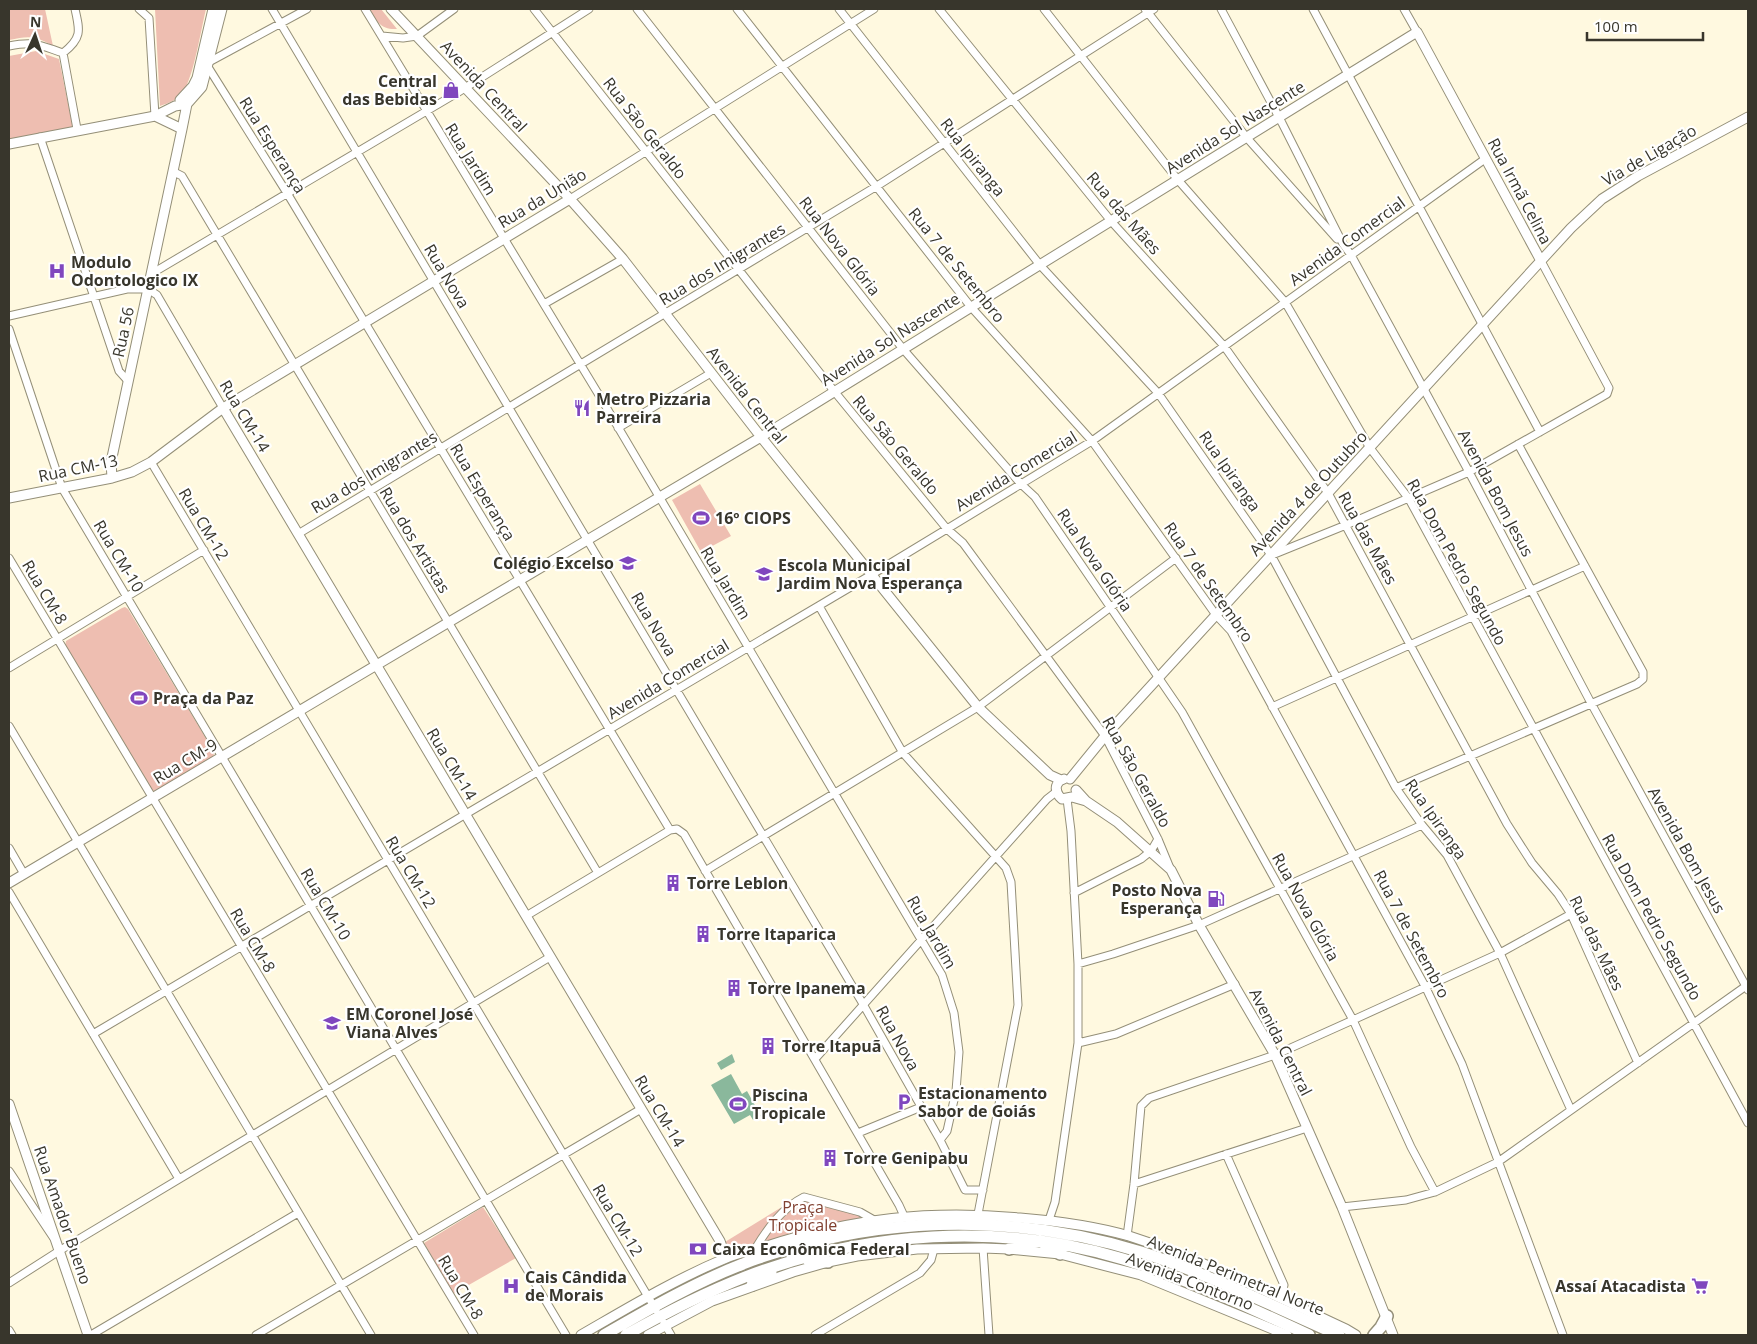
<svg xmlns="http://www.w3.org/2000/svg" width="1757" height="1344" font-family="'Open Sans',sans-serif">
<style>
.green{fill:#eebeb1}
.water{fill:#8ab89c}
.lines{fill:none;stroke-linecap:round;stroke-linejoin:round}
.minor-casing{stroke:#948f78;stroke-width:9}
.tertiary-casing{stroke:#948f78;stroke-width:11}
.trunk-casing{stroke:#948f78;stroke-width:14}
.minor{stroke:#fff;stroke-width:7}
.tertiary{stroke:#fff;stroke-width:9}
.trunk{stroke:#fff;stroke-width:11}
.labels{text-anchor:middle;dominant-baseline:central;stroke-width:4.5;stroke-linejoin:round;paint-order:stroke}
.poi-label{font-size:16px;font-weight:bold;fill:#38362c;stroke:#fff;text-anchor:start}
.street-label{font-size:16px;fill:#38362c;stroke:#fff}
.park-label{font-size:16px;fill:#814030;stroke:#fff}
</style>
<rect width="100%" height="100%" fill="#fff9e0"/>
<path class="green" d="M9 9H45L53 46C35 35 28 36 9 40Z
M155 9H206C201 29 194 76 183 92 177 100 169 103 160 106Z
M369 9H381L397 29C381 30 376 21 369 9Z
M36 51 59 59 73 128 9 141V56Z
M700 484 731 536 701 552 672 500Z
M125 607 128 609 213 750 214 754 212 758 154 791 152 790 65 647 66 641 122 608Z
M804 1197 874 1220 726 1258 725 1242 785 1205Z
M483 1207 516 1258 453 1294 424 1243Z"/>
<path class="water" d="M732 1054 735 1062 721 1070 717 1063Z
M731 1074 742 1094 747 1091 761 1116 753 1120 750 1115 734 1124 711 1085Z"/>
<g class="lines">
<g class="minor-casing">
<path id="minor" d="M75 9C80 31 82 38 63 53L77 129
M139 9 149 18 155 116
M272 9 863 1004 940 1140 965 1190H983
M365 9 602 400 942 975 954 1013 959 1052 956 1091 947 1131 940 1140
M534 9 834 391 947 529 963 543 1105 736 1158 839 1170 868
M637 9 903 349 1021 484 1035 497 1182 712 1353 1020 1411 1147 1435 1192
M737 9 971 307 1092 441 1216 615 1231 631 1426 988 1462 1064 1563 1335
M839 9 1040 265 1158 393 1271 555 1396 788 1422 825 1447 855 1500 953 1571 1110
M939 9 1111 221 1224 346 1328 493 1507 824 1532 863 1558 894 1571 914 1638 1063
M1044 9 1178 180 1285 302 1370 448 1409 499 1748 1123
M1145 9 1247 138 1337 239
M1221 9 1282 123 1343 244 1351 255 1469 472 1591 703 1748 990
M1313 9 1540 432
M1404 9 1417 32
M382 36 403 38 417 36 454 9
M9 46C35 41 39 45 63 53
M209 62 307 9
M208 67 287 193 670 830
M40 137 119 371 128 381
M174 172 182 176 598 873
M570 199 874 9
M151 274 457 93 589 9
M544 304 623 259
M9 316 127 289H148L157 295 223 408
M9 329 62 488 566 1335
M618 428 711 373
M151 462 656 1310
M298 534 877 186 1154 9
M1272 555 1346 525 1469 472 1607 394 1609 388 1541 261
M9 558 474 1335
M819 606 903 753 1006 868 1011 882 1018 1005 978 1214
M9 668 204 550
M1272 707 1585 566
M9 726 371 1335
M1396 788 1637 684 1643 679V672L1518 444
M9 848 24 874
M705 871 978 707 1176 558
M9 892 179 1179
M1074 893 1141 859 1151 851 1158 839
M526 916 670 830 677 829 684 834 899 1205 904 1216
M1078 964 1113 954 1199 925 1422 825
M93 1034 871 575 1092 441 1485 159
M1078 1043 1116 1034 1235 984
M815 1059 1047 799 1056 792
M858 1133 921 1107
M1226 1154 1284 1285 1281 1298
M9 1171 53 1237
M1134 1184 1307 1128
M1342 1207 1406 1200 1435 1192 1498 1162 1746 986
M1049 1220 1055 1202 1078 1043V964L1071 831 1067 799
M1127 1236 1134 1184 1141 1106 1149 1098 1275 1055 1353 1020 1500 953 1571 914
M983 1248 989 1335
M755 1249C767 1229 782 1208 804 1197L860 1212 874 1220
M9 1283 59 1251 550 957
M664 1323 671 1335
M9 1330 12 1335
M91 1335 298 1213
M256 1335 641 1109
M815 1335 920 1273 931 1260 934 1249"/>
</g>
<g class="tertiary-casing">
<path id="tertiary" d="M391 9 570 199 623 259 761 437 978 707 1050 775 1061 780
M180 100 193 86 197 78 213 9
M187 104 202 87 222 9
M155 116 182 129
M9 144 155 116 175 106 187 104
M223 408 720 1241 726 1258
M112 478 111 462 182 129 187 104 184 96
M9 498 112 478 132 472 151 462 223 408 570 199
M1064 779C1056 781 1054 789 1059 796L1062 799 1072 797 1086 801
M1070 779 1105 736 1571 228 1602 199 1638 176 1748 117
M1076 790 1086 801 1117 822 1171 870 1199 925 1275 1055 1342 1207 1393 1335
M9 883 761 437 1417 32 1541 261
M9 1104 88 1335
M581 1335C628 1308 674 1280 724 1259 738 1253 753 1250 767 1246 853 1218 930 1210 1020 1218 1057 1221 1094 1226 1129 1236 1204 1260 1275 1296 1346 1329L1356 1335
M648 1335 712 1301 793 1272 828 1262 857 1256 917 1249 983 1248 1009 1249 1060 1254 1141 1275 1287 1335"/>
</g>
<g class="trunk-casing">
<path id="trunk" d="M1009 1249 1040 1241 1060 1254
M808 1260 828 1262
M752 1285 771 1272
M604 1335C649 1309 694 1283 743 1264 762 1256 782 1251 802 1245 913 1215 1031 1218 1141 1252 1209 1274 1274 1307 1339 1335
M626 1335C665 1313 704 1293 745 1277 865 1231 1000 1222 1123 1259 1187 1279 1249 1307 1309 1335
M1374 1335 1381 1327 1387 1316"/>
</g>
<use href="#minor" class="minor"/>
<use href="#tertiary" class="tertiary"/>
<use href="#trunk" class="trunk"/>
</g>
<defs>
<g id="shop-bare" transform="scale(1.35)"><path d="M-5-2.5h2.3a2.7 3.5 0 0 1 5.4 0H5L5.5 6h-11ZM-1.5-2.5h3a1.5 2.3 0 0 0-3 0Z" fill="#8047be" stroke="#fff" stroke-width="2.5" paint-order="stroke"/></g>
<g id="hospital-bare" transform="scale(1.35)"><path d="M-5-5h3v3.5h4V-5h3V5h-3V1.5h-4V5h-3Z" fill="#8047be" stroke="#fff" stroke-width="2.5" paint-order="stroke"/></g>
<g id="restaurant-bare" transform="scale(1.35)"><path d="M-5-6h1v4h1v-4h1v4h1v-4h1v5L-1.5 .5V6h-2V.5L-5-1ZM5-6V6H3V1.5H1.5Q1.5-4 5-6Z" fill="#8047be" stroke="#fff" stroke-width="2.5" paint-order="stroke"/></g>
<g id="stadium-bare" transform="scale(1.35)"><path d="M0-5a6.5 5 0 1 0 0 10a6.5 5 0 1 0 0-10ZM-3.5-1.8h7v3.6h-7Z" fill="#8047be" stroke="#fff" stroke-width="2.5" paint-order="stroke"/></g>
<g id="school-bare" transform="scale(1.35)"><path d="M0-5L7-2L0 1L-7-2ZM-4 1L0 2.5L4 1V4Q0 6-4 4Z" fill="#8047be" stroke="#fff" stroke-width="2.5" paint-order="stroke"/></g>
<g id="building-bare" transform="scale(1.35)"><path d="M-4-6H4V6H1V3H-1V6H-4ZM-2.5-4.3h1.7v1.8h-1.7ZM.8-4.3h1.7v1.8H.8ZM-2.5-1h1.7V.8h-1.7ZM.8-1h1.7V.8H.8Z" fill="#8047be" stroke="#fff" stroke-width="2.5" paint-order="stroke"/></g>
<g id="fuel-bare" transform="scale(1.35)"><path d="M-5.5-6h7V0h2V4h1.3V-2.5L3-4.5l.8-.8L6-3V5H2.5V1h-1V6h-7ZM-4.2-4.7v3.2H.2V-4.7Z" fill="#8047be" stroke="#fff" stroke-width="2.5" paint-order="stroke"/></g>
<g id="parking-bare" transform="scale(1.35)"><path d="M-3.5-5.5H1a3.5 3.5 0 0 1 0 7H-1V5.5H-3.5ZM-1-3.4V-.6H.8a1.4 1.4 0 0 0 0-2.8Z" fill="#8047be" stroke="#fff" stroke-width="2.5" paint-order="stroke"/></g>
<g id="bank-bare" transform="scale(1.35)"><path d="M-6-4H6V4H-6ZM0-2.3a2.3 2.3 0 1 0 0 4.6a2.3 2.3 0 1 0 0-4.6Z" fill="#8047be" stroke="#fff" stroke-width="2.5" paint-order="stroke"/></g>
<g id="supermarket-bare" transform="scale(1.35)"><path d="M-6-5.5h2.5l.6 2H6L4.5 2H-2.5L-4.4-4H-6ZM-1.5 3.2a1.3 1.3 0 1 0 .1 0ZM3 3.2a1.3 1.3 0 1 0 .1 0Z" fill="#8047be" stroke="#fff" stroke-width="2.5" paint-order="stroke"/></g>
</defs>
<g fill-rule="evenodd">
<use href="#shop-bare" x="451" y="90"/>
<use href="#hospital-bare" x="57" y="271"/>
<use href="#restaurant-bare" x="582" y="408"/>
<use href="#stadium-bare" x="701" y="518"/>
<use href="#school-bare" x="628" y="563"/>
<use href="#school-bare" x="764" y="574"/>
<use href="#stadium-bare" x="139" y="698"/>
<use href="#building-bare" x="673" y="883"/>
<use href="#fuel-bare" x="1216" y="899"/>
<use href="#building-bare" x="703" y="934"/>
<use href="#building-bare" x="734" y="988"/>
<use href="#school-bare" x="332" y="1023"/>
<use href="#building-bare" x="768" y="1046"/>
<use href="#parking-bare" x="904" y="1102"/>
<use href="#stadium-bare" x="738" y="1104"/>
<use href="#building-bare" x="830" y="1158"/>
<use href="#bank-bare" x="698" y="1249"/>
<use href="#hospital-bare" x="511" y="1286"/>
<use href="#supermarket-bare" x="1700" y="1286"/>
</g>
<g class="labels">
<g class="poi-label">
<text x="437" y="81" text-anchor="end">Central<tspan x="437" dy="18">das Bebidas</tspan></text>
<text x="71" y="262">Modulo<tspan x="71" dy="18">Odontologico IX</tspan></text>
<text x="596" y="399">Metro Pizzaria<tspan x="596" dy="18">Parreira</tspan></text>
<text x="715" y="518">16º CIOPS</text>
<text x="614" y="563" text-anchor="end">Colégio Excelso</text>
<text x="778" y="565">Escola Municipal<tspan x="778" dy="18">Jardim Nova Esperança</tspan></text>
<text x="153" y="698">Praça da Paz</text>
<text x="687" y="883">Torre Leblon</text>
<text x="1202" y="890" text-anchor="end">Posto Nova<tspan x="1202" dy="18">Esperança</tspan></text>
<text x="717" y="934">Torre Itaparica</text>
<text x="748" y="988">Torre Ipanema</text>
<text x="346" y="1014">EM Coronel José<tspan x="346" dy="18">Viana Alves</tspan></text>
<text x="782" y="1046">Torre Itapuã</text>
<text x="918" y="1093">Estacionamento<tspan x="918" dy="18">Sabor de Goiás</tspan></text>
<text x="752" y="1095">Piscina<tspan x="752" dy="18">Tropicale</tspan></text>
<text x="844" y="1158">Torre Genipabu</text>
<text x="712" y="1249">Caixa Econômica Federal</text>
<text x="525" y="1277">Cais Cândida<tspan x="525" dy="18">de Morais</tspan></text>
<text x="1686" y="1286" text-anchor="end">Assaí Atacadista</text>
</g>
<g class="street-label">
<text transform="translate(484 86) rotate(47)">Avenida Central</text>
<text transform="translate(1235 127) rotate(-32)">Avenida Sol Nascente</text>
<text transform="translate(645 128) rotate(52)">Rua São Geraldo</text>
<text transform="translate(273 145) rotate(58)">Rua Esperança</text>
<text transform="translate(1649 155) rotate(-30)">Via de Ligação</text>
<text transform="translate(973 157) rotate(52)">Rua Ipiranga</text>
<text transform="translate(471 159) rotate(58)">Rua Jardim</text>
<text transform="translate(1520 191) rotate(62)">Rua Irmã Celina</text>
<text transform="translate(542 198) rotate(-31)">Rua da União</text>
<text transform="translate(1124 213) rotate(49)">Rua das Mães</text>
<text transform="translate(1347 241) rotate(-36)">Avenida Comercial</text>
<text transform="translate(840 246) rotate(52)">Rua Nova Glória</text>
<text transform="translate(722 264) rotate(-31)">Rua dos Imigrantes</text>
<text transform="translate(957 265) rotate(51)">Rua 7 de Setembro</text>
<text transform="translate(447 276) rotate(59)">Rua Nova</text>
<text transform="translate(123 332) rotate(-78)">Rua 56</text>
<text transform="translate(890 339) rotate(-32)">Avenida Sol Nascente</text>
<text transform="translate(747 395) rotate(52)">Avenida Central</text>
<text transform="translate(245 416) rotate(59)">Rua CM-14</text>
<text transform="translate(896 445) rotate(50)">Rua São Geraldo</text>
<text transform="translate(78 468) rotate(-12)">Rua CM-13</text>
<text transform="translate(1016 471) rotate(-31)">Avenida Comercial</text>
<text transform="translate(1230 471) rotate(55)">Rua Ipiranga</text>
<text transform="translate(374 472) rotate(-31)">Rua dos Imigrantes</text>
<text transform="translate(483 492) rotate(59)">Rua Esperança</text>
<text transform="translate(1308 493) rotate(-47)">Avenida 4 de Outubro</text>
<text transform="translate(1496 493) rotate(62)">Avenida Bom Jesus</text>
<text transform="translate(204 524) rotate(59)">Rua CM-12</text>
<text transform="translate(1368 538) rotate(61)">Rua das Mães</text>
<text transform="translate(415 540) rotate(59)">Rua dos Artistas</text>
<text transform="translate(119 556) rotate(59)">Rua CM-10</text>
<text transform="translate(1095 560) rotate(56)">Rua Nova Glória</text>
<text transform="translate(1457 562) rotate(61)">Rua Dom Pedro Segundo</text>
<text transform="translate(1209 582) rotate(55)">Rua 7 de Setembro</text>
<text transform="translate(726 583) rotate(59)">Rua Jardim</text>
<text transform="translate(45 592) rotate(59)">Rua CM-8</text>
<text transform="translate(654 624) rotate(59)">Rua Nova</text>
<text transform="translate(668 679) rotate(-31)">Avenida Comercial</text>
<text transform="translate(185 761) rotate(-31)">Rua CM-9</text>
<text transform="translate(452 764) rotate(59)">Rua CM-14</text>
<text transform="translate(1137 772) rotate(61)">Rua São Geraldo</text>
<text transform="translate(1436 819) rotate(55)">Rua Ipiranga</text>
<text transform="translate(1687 850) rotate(61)">Avenida Bom Jesus</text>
<text transform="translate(411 872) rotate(59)">Rua CM-12</text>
<text transform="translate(326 904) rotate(59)">Rua CM-10</text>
<text transform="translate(1306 907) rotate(61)">Rua Nova Glória</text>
<text transform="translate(1652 917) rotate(61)">Rua Dom Pedro Segundo</text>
<text transform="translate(932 932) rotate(60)">Rua Jardim</text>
<text transform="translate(1412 934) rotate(62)">Rua 7 de Setembro</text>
<text transform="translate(253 940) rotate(59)">Rua CM-8</text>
<text transform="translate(1597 943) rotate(64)">Rua das Mães</text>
<text transform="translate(898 1038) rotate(61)">Rua Nova</text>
<text transform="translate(1281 1042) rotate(63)">Avenida Central</text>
<text transform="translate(660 1111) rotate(59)">Rua CM-14</text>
<text transform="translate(63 1215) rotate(71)">Rua Amador Bueno</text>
<text transform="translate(618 1220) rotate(59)">Rua CM-12</text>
<text transform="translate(1236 1275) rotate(22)">Avenida Perimetral Norte</text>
<text transform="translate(1190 1281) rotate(21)">Avenida Contorno</text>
<text transform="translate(461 1287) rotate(59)">Rua CM-8</text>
</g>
<g class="park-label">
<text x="803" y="1207">Praça<tspan x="803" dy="18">Tropicale</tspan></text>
</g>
</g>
<rect width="1757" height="1344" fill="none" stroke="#38362c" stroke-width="20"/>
<g transform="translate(35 35) rotate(3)" stroke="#ffffff" stroke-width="4" paint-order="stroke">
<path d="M0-4L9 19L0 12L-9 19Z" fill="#38362c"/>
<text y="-8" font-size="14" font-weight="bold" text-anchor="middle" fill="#38362c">N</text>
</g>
<path d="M1587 32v8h116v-8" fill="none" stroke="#38362c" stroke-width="2.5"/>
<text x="1594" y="32" font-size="15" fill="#38362c" stroke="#ffffff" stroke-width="4" paint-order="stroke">100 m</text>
</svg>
